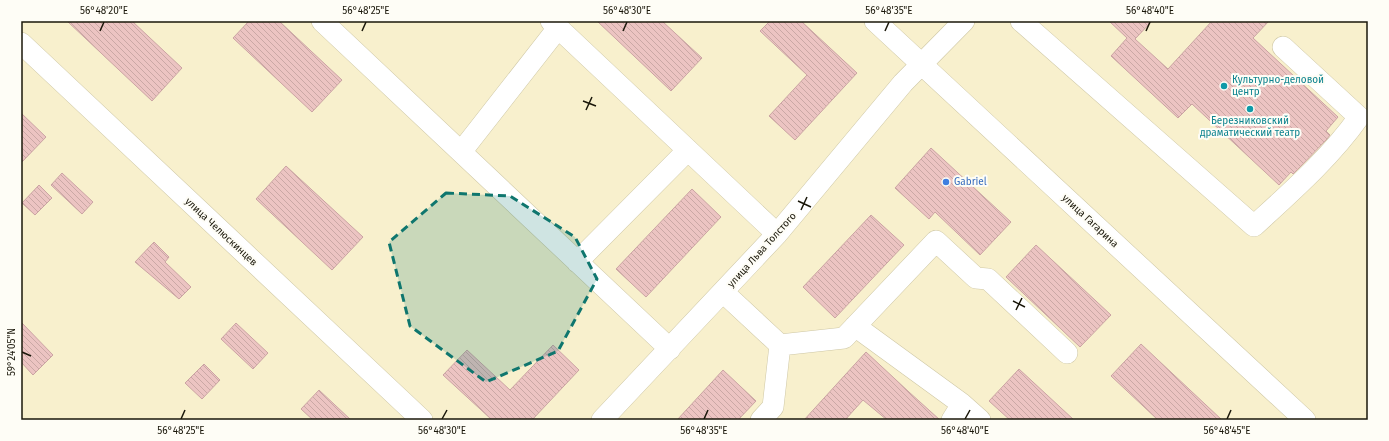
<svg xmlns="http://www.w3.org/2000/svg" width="1389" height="441" font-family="'Fira Sans',sans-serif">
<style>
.building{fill:url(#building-back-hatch);stroke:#cba4a3}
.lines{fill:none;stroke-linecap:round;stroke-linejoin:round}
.minor-casing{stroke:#cec7a5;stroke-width:22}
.minor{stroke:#fff;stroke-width:21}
.marked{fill:#0f766e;fill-opacity:0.2;stroke:#0f766e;stroke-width:3;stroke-dasharray:8 5;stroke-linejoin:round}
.ticks{fill:none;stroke:#1a170a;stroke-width:1.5}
.culture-dot{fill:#0f9aa8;stroke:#fefdf6;stroke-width:1.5}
.shop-dot{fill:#3f7fe0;stroke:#fefdf6;stroke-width:1.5}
.labels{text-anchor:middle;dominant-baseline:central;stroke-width:4;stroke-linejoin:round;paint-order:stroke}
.culture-label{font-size:10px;fill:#0d838f;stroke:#fefdf6;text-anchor:start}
.shop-label{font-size:10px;fill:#366cbe;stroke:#fefdf6;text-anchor:start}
.street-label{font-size:10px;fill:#1a170a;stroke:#fefdf6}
.neatline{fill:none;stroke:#1a170a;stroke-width:1.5}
.ticks-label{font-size:10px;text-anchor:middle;fill:#1a170a}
</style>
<defs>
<pattern id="building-back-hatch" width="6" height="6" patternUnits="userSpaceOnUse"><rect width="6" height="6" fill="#ecc4c2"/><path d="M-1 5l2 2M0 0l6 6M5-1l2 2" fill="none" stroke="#caa8a5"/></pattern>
</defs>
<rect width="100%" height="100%" fill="#f8f0cd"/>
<path class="building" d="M67 21H132L182 68 152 101Z
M249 21H279L342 80 312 112 233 38Z
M597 21H662L702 58 671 91Z
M770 21H801L857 73 795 140 769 116 807 75 760 31Z
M1109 21H1152L1135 39 1168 69 1212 21H1269L1253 38 1338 117 1326 131 1330 135 1327 139 1301 166 1293 174 1291 172 1279 185 1192 104 1178 118 1111 56 1127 38Z
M21 113 46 137 21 163Z
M931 148 1011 222 980 255 935 212 929 219 895 188Z
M286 166 363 237 332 270 256 199Z
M62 173 93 202 82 214 51 185Z
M39 185 52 198 35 215 22 203Z
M692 189 721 217 646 297 616 269Z
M871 215 904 245 835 318 803 287Z
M154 242 169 257 165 262 191 287 179 299 135 262Z
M1036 245 1111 315 1080 347 1006 277Z
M21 322 53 355 33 375 21 362Z
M236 323 268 353 253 369 221 339Z
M1141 344 1222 420H1158L1111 376Z
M553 345 579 370 532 420H492L443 375 467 350 510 390Z
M866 352 909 392 940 420H887L863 400 845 420H804Z
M204 364 220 380 202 399 185 383Z
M1019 369 1074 420H1010L989 401Z
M723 370 756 401 738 420H677Z
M319 390 351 420H313L301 409Z"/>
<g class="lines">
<g class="minor-casing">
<path id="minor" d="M322 21 670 349
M551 21 777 234
M875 21 1305 420
M1021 21 1254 226C1291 192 1330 158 1359 117L1283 47
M21 43 422 420
M461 152 558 28
M577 262 688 150
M723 292 780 345 844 338 936 241 976 278 988 279 1067 353
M855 326 962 404 980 420
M602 420 777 234 903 83 964 21
M761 420 773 407 780 345
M952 420 962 404"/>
</g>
<use href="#minor" class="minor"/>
</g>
<path class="marked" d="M446 193 510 196 575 237 597 279 558 351 486 382 410 326 389 242Z"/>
<path class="ticks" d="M100 31 104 22M362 31 366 22M623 31 627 22M885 31 889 22M1146 31 1150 22M583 101 596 106M586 110 592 97M798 201 811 207M801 210 807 197M1013 301 1025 307M1016 310 1022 298M22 352 31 356M181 419 185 410M442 419 447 410M704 419 708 410M965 419 970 410M1227 419 1231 410"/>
<g class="culture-dot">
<circle cx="1224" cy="86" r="4"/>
<circle cx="1250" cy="109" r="4"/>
</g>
<circle class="shop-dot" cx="946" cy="182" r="4"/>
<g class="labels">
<g class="culture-label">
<text x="1232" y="80">Культурно-деловой<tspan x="1232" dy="12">центр</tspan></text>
<text x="1250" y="121" text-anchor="middle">Березниковский<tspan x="1250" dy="12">драматический театр</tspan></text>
</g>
<g class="shop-label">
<text x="954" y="182">Gabriel</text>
</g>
<g class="street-label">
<text transform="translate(1090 221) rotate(43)">улица Гагарина</text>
<text transform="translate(221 232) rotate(43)">улица Челюскинцев</text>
<text transform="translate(762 250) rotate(-48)">улица Льва Толстого</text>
</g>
</g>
<rect width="1389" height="441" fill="none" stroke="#fefdf6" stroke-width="44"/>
<rect x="22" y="22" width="1345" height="397" class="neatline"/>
<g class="ticks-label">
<text x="104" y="14">56°48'20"E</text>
<text x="366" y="14">56°48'25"E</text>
<text x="627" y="14">56°48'30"E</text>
<text x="889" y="14">56°48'35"E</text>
<text x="1150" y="14">56°48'40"E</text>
<text transform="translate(11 352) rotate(-90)" y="4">59°24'05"N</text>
<text x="181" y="434">56°48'25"E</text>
<text x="442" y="434">56°48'30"E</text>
<text x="704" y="434">56°48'35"E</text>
<text x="965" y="434">56°48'40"E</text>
<text x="1227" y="434">56°48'45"E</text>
</g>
</svg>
